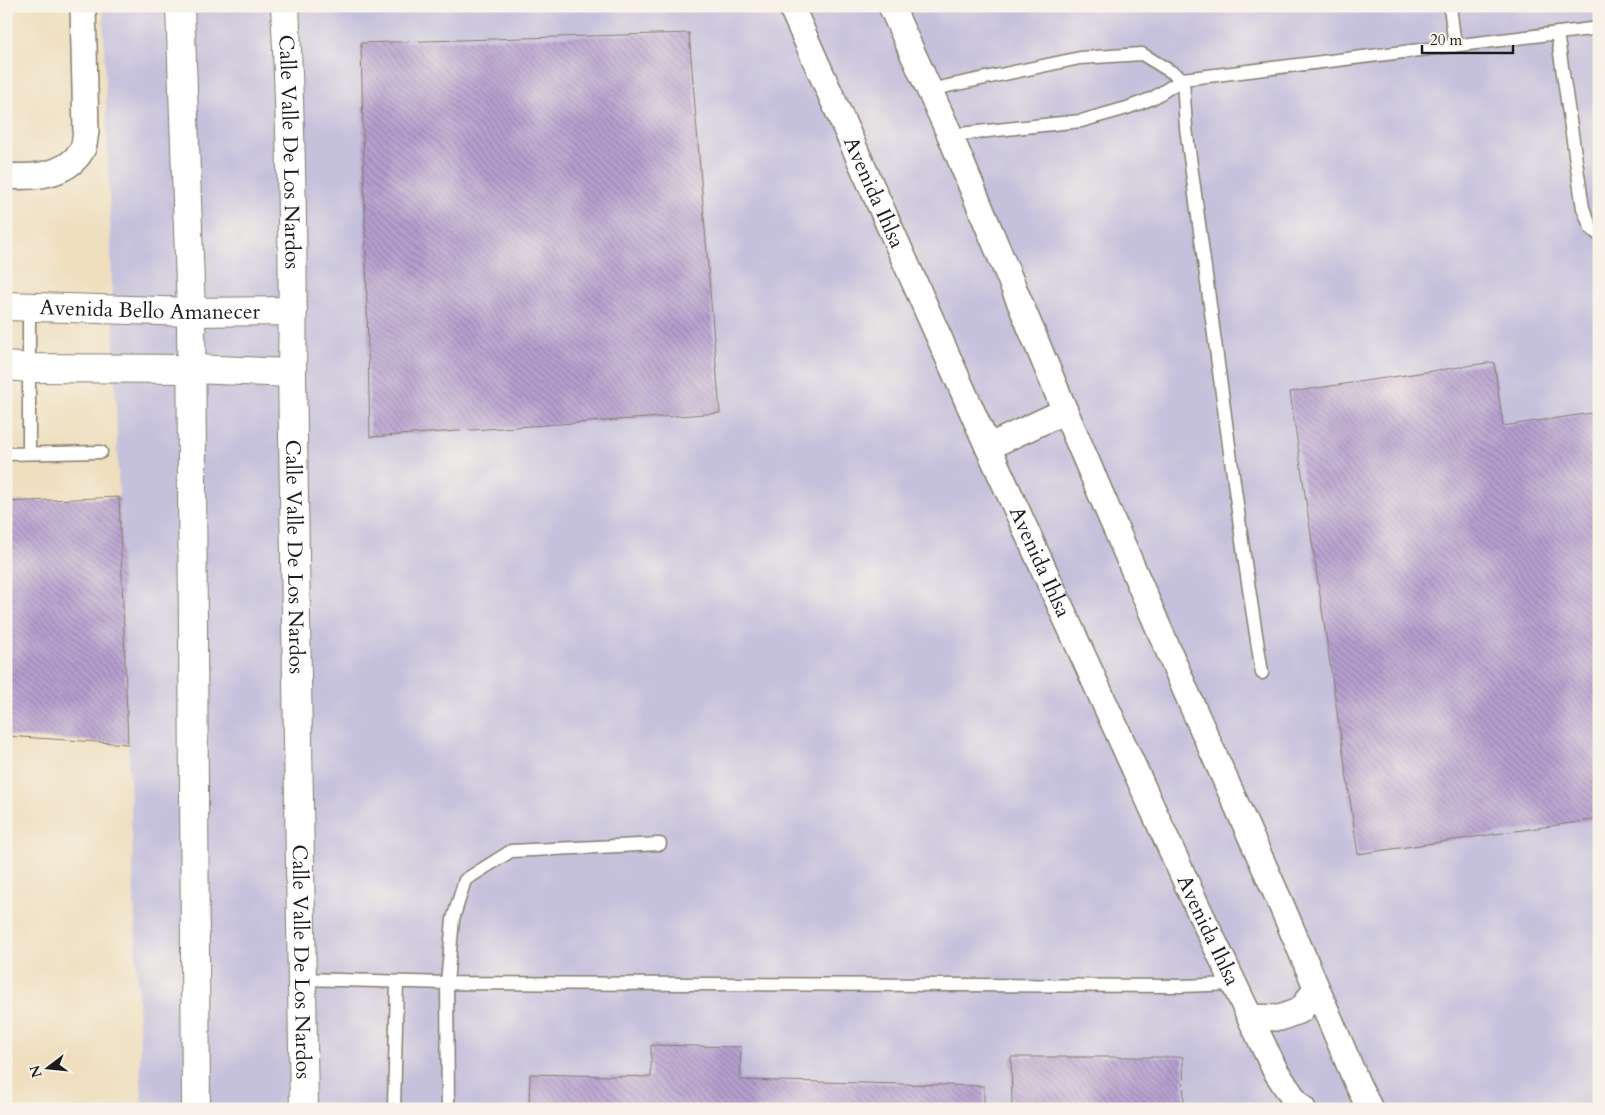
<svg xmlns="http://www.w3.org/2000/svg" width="1605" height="1115" font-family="Cardo,serif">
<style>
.industrial{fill:#c5c0db}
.building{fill:url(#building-back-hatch)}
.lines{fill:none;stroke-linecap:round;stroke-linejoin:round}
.service-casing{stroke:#867e6e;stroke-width:15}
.minor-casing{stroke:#867e6e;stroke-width:28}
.tertiary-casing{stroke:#867e6e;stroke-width:30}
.service{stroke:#fff;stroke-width:12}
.minor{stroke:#fff;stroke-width:25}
.tertiary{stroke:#fff;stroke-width:28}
.labels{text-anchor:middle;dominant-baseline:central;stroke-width:4;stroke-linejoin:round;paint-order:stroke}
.street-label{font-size:21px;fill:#1c1c1c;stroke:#f7f3e8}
</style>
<defs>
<pattern id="building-back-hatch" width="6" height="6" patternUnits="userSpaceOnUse" patternTransform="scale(1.25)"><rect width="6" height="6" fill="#b69fcf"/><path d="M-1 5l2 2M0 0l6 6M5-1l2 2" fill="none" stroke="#9381a7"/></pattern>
</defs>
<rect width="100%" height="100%" fill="#f7f3e8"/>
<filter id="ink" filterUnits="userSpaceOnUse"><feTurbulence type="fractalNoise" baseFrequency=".02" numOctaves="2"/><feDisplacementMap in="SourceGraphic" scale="10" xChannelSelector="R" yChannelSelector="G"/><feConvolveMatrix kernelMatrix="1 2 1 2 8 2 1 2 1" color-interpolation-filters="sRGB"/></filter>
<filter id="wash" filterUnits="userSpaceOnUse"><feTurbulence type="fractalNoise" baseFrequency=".0096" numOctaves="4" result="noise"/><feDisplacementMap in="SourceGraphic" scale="20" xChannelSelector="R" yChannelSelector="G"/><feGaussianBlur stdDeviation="1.12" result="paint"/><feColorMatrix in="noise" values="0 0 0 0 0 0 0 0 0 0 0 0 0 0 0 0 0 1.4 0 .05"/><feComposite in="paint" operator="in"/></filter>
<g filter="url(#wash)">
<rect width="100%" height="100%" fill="#efdfbf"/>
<path class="industrial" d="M103 6H1599V1109H142L119 497Z"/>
<g id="blocks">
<path class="building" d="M689 33 720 413 370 437 361 43Z
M1494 362 1503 426 1599 412V819L1358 854 1290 392Z
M119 497 128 744 6 736V502Z
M651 1045 741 1047 740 1080 984 1086V1109H529L530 1074 651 1077Z
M1011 1057H1183L1184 1109H1012Z"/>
</g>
</g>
<g filter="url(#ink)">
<use href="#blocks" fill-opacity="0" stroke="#867e6e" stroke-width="1"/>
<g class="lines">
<g class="service-casing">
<path id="service" d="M1450 6 1455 46
M1557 33 1583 208 1591 228 1599 235
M1183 79 1186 128 1245 563 1262 673
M929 90 1080 58 1142 54 1183 79
M950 135 1081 121 1127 108 1153 98 1183 79 1599 28
M29 307V453
M6 454 101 452
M303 979 447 983 1181 986 1234 984
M394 1109 397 982
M448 1109 447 983 453 919 465 880 511 851 660 844"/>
</g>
<g class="minor-casing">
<g id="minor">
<path id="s1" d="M791 6 988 447 1195 902 1275 1070 1296 1102 1303 1109"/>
<path d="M891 6 950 135 1065 411 1194 710 1280 902 1357 1083 1370 1109"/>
<path d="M6 176C32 178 67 176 82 150 85 145 85 136 86 131L83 6"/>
<path d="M988 447 1065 411"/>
<path d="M1251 1017 1280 1018 1301 1010 1316 989"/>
</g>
</g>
<g class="tertiary-casing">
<g id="tertiary">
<path d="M180 6 191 312 196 1109"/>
<path id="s2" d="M285 6C291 128 294 251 292 373L304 1109"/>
<path id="s3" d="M6 306 191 312 293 311"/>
<path d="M6 366 29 368 192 369 292 373"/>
</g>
</g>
<use href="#service" class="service"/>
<use href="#minor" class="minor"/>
<use href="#tertiary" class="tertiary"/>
</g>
</g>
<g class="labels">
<g class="street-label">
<text stroke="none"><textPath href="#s2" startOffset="146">Calle Valle De Los Nardos</textPath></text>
<text stroke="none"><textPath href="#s1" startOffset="204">Avenida Ihlsa</textPath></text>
<text stroke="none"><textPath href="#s3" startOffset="144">Avenida Bello Amanecer</textPath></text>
<text stroke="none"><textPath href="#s2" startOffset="551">Calle Valle De Los Nardos</textPath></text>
<text stroke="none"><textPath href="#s1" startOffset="609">Avenida Ihlsa</textPath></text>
<text stroke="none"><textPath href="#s1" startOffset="1014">Avenida Ihlsa</textPath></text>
<text stroke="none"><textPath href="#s2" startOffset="956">Calle Valle De Los Nardos</textPath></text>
</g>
</g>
<rect width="1605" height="1115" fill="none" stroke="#f7f3e8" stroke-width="25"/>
<g transform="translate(48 1068) rotate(254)" stroke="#f7f3e8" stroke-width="4" paint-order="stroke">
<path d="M0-4L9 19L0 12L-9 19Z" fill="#1c1c1c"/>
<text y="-8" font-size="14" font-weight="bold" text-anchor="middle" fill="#1c1c1c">N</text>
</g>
<path d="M1422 45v8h91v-8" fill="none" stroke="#1c1c1c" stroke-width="2.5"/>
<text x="1430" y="45" font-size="15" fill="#1c1c1c" stroke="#f7f3e8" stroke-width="4" paint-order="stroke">20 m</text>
</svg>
